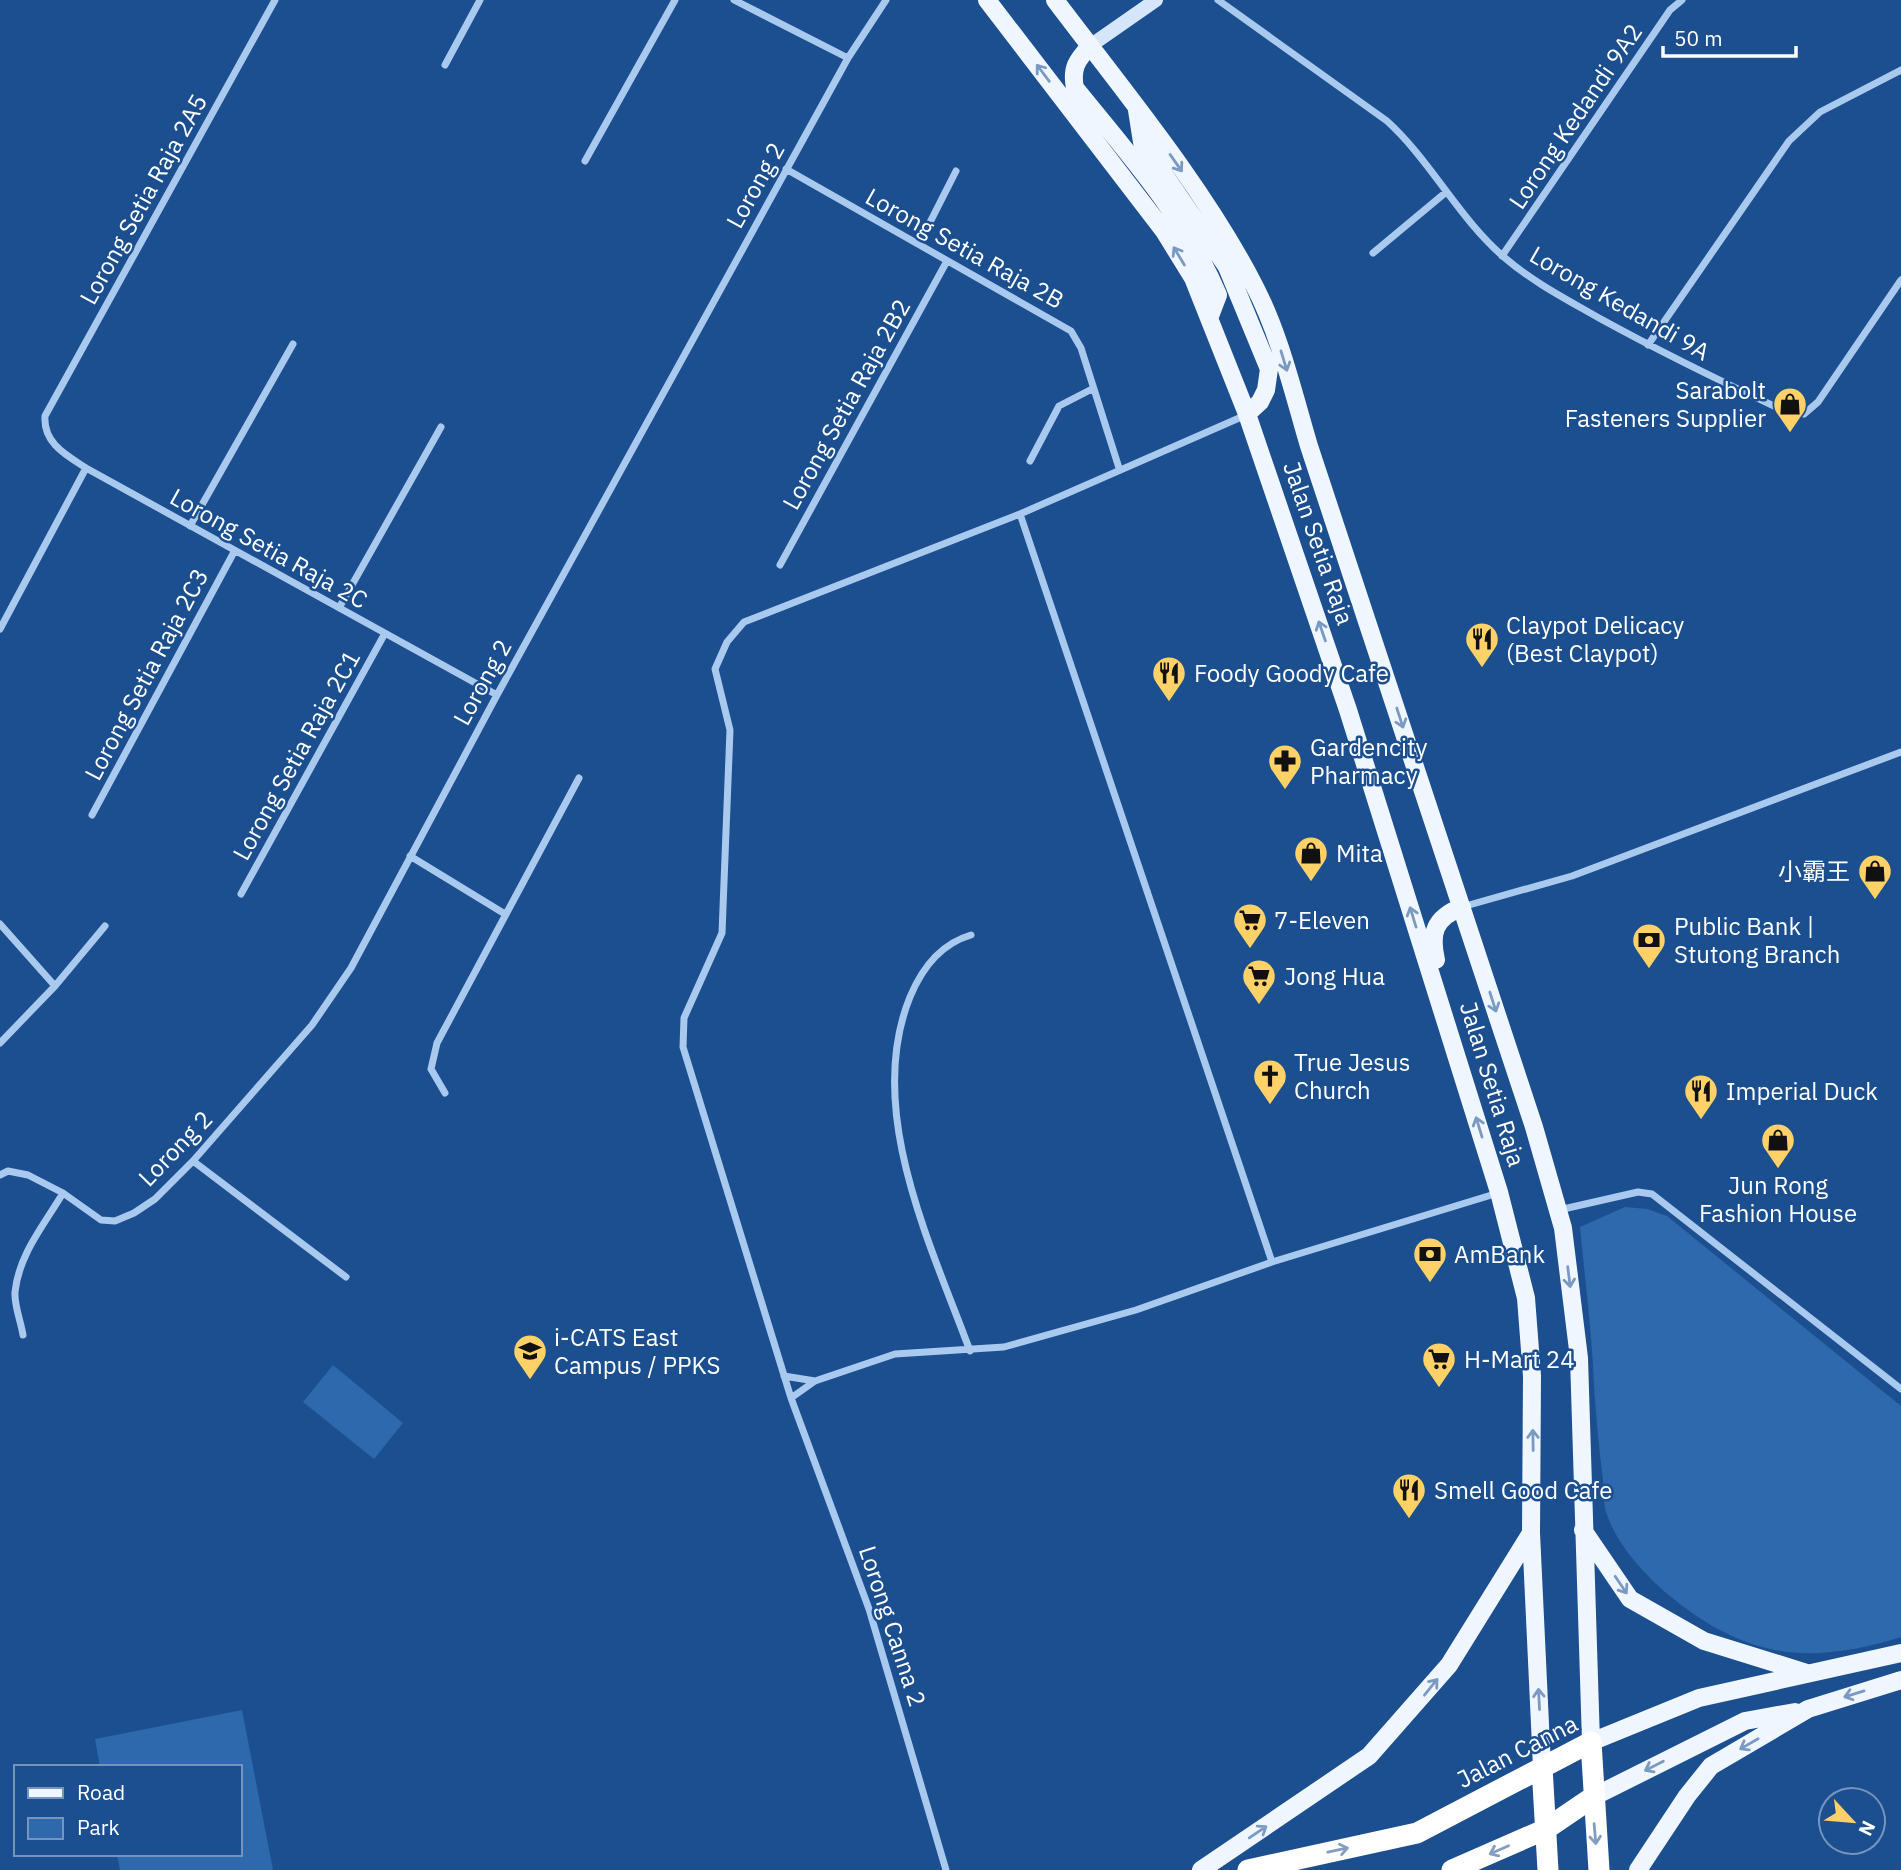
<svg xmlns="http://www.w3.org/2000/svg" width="1901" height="1870" font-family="'IBM Plex Sans','Noto Sans SC',sans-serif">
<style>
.green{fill:#2e69ad}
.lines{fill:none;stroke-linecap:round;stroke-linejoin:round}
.street{stroke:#a9c9ee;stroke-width:7}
.secondary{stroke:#d6e6fa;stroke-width:14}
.primary{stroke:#f0f6ff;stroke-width:18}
.highway{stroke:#fff;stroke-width:21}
.oneway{stroke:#7b9ac1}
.oneway2{stroke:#829ec1}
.labels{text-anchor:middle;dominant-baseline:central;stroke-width:5;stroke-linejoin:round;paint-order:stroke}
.street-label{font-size:24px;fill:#fff;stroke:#1b4f8f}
.poi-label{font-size:24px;fill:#fff;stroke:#1b4f8f;text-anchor:start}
</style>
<rect width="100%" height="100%" fill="#1b4f8f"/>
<path class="green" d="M1625 1207 1647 1209 1667 1216 1901 1406V1637C1806 1667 1742 1657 1665 1592 1641 1571 1616 1543 1606 1512 1603 1502 1604 1490 1603 1480 1599 1448 1596 1418 1594 1385 1592 1332 1585 1280 1580 1227Z
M333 1365 403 1423 374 1459 303 1402Z
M242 1710 273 1870H120L117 1854H240V1767H100L95 1739Z"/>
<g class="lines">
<path class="street" d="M275 0 45 416C43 443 66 455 86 468L497 695
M734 0 848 58
M1218 0 1387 121C1431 161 1459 219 1505 258 1533 282 1566 299 1599 318 1661 352 1724 383 1789 413L1804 414 1818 402 1901 280
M445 65 480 0
M585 161 675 0
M786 169 1071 331 1081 348 1119 468
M919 244 956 171
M1373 253 1445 193
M1502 256 1670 10 1682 0
M1648 345 1789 141 1820 112 1901 70
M1030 461 1059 406 1092 389
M1020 514 1272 1262
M190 526 293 344
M780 565 947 261
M339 608 441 427
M0 629 86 468
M92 815 234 552
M410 856 505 914
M241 894 384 635
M1462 907 1572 876 1901 752
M0 924 55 986
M0 1043 55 986 105 926
M445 1093 431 1069 437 1043 579 778
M193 1161 346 1277
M0 1175 8 1171 28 1175 63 1193 101 1220 115 1221 134 1213 155 1199 193 1161 312 1025 351 968 497 695 848 58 886 0
M1559 1210 1638 1192 1652 1194 1901 1389
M23 1335C21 1322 14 1305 15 1292 19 1254 44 1225 63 1193
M970 1351C931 1245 864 1110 910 997 922 968 940 944 971 935
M784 1376 815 1381
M791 1398 815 1381 895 1354 1004 1347 1136 1310 1272 1262 1498 1193
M946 1870 869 1609 791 1398 683 1047 684 1018 722 933 730 730 715 669 727 642 744 622 1020 514 1246 415"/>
<path class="secondary" d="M1090 46 1156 0"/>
<path class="primary" d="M987 0 1164 231 1193 278 1247 414 1348 710 1499 1192 1526 1298 1532 1376 1531 1533 1542 1767
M1055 0C1122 89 1203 186 1254 285 1280 335 1293 392 1309 446L1534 1127 1563 1228 1579 1358 1591 1742 1699 1698 1901 1653
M1090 46C1077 60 1071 68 1075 88 1127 152 1186 218 1218 295L1210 316
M1137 110 1142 142 1227 267 1269 369 1266 390 1260 402 1247 414
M1436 960C1430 933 1434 918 1462 907
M1583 1530 1630 1599 1704 1641 1807 1673
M1593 1797 1745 1721 1795 1712
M1201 1870 1369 1756 1449 1665 1531 1533
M1638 1870 1687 1796 1711 1766 1808 1709 1901 1680"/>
<path class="highway" d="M1542 1767 1548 1870
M1248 1870 1417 1833 1591 1742 1599 1870
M1452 1870 1546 1829 1593 1797"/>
</g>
<defs><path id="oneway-shaft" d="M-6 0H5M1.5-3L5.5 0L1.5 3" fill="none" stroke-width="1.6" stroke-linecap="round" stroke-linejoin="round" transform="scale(1.75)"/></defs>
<g class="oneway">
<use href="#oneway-shaft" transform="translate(1043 73) rotate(-127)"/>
<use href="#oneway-shaft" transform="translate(1176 163) rotate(55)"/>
<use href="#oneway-shaft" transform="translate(1179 256) rotate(-121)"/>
<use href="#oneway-shaft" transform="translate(1284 361) rotate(73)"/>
<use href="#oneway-shaft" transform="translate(1322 631) rotate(-109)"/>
<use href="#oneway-shaft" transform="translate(1400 718) rotate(72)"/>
<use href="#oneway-shaft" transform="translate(1413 917) rotate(-107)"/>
<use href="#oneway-shaft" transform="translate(1493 1002) rotate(72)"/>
<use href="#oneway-shaft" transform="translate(1479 1127) rotate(-107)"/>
<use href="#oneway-shaft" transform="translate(1569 1277) rotate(83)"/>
<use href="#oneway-shaft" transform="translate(1533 1440) rotate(-91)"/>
<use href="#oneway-shaft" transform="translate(1621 1585) rotate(56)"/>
<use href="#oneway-shaft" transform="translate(1431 1687) rotate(-51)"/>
<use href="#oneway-shaft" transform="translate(1854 1694) rotate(163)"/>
<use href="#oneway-shaft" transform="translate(1539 1699) rotate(-93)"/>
<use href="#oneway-shaft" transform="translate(1749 1744) rotate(150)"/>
<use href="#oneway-shaft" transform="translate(1654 1766) rotate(153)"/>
<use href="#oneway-shaft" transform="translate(1258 1832) rotate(-34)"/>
</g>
<g class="oneway2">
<use href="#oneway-shaft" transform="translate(1595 1834) rotate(85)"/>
<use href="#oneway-shaft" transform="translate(1338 1850) rotate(-12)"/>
<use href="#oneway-shaft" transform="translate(1499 1850) rotate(156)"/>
</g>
<defs>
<g id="shop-pin" transform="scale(1.75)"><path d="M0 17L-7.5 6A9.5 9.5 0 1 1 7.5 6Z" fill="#ffd166" stroke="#1b4f8f"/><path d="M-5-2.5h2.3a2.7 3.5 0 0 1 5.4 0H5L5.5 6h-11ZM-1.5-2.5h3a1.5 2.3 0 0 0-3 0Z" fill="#111"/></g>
<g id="restaurant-pin" transform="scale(1.75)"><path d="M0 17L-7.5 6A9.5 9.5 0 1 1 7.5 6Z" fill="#ffd166" stroke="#1b4f8f"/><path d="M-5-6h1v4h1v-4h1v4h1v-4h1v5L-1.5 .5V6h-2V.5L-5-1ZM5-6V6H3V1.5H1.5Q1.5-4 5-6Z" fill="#111"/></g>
<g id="pharmacy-pin" transform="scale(1.75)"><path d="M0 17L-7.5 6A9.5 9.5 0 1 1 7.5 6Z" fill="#ffd166" stroke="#1b4f8f"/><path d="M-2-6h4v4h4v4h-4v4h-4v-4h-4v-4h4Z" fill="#111"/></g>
<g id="supermarket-pin" transform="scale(1.75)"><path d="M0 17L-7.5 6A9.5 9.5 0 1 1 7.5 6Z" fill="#ffd166" stroke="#1b4f8f"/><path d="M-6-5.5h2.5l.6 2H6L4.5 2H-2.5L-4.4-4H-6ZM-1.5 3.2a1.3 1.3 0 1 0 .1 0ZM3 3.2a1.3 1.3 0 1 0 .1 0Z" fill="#111"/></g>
<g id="bank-pin" transform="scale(1.75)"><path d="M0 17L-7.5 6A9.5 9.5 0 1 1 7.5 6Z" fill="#ffd166" stroke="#1b4f8f"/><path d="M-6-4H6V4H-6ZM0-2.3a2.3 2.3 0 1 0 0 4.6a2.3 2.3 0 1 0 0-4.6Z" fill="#111"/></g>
<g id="church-pin" transform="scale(1.75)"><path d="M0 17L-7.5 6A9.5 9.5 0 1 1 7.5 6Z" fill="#ffd166" stroke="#1b4f8f"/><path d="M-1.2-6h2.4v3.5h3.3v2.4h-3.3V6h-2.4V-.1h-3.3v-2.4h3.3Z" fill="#111"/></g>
<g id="university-pin" transform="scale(1.75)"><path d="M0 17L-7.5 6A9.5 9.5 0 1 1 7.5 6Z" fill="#ffd166" stroke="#1b4f8f"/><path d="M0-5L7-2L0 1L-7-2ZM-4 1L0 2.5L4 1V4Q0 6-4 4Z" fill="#111"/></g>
</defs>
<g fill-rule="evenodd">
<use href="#shop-pin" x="1790" y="404"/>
<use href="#restaurant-pin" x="1482" y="639"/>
<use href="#restaurant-pin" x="1169" y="673"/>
<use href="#pharmacy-pin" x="1285" y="761"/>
<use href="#shop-pin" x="1311" y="853"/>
<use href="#shop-pin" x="1875" y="871"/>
<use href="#supermarket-pin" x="1250" y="920"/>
<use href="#bank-pin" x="1649" y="940"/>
<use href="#supermarket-pin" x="1259" y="976"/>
<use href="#church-pin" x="1270" y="1076"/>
<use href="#restaurant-pin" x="1701" y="1091"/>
<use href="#shop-pin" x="1778" y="1140"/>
<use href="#bank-pin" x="1430" y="1254"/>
<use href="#university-pin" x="530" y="1351"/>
<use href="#supermarket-pin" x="1439" y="1359"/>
<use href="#restaurant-pin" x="1409" y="1490"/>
</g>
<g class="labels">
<g class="street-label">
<text transform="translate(1575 116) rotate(-56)">Lorong Kedandi 9A2</text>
<text transform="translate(755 185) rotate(-61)">Lorong 2</text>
<text transform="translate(143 199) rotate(-61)">Lorong Setia Raja 2A5</text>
<text transform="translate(965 248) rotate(29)">Lorong Setia Raja 2B</text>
<text transform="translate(1620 303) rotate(30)">Lorong Kedandi 9A</text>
<text transform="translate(846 404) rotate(-61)">Lorong Setia Raja 2B2</text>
<text transform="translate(1319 543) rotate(71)">Jalan Setia Raja</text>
<text transform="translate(269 548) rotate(29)">Lorong Setia Raja 2C</text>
<text transform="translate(146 674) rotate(-62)">Lorong Setia Raja 2C3</text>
<text transform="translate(482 682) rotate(-61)">Lorong 2</text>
<text transform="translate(296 755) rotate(-61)">Lorong Setia Raja 2C1</text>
<text transform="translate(1493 1084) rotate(73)">Jalan Setia Raja</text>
<text transform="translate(175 1148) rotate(-46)">Lorong 2</text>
<text transform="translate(893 1626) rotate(72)">Lorong Canna 2</text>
<text transform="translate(1517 1751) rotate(-27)">Jalan Canna</text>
</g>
<g class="poi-label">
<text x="1766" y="390" text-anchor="end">Sarabolt<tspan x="1766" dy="28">Fasteners Supplier</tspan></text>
<text x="1506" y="625">Claypot Delicacy<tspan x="1506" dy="28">(Best Claypot)</tspan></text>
<text x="1194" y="673">Foody Goody Cafe</text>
<text x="1310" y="747">Gardencity<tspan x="1310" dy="28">Pharmacy</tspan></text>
<text x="1336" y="853">Mita</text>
<text x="1850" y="871" text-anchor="end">小霸王</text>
<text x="1274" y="920">7-Eleven</text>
<text x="1674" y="926">Public Bank |<tspan x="1674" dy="28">Stutong Branch</tspan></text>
<text x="1284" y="976">Jong Hua</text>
<text x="1294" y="1062">True Jesus<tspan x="1294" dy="28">Church</tspan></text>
<text x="1726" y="1091">Imperial Duck</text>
<text x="1778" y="1185" text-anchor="middle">Jun Rong<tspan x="1778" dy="28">Fashion House</tspan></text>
<text x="1454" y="1254">AmBank</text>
<text x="554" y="1337">i-CATS East<tspan x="554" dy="28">Campus / PPKS</tspan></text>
<text x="1464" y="1359">H-Mart 24</text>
<text x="1434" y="1490">Smell Good Cafe</text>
</g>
</g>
<rect x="14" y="1765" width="228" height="91" fill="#1b4f8f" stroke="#7695bc" stroke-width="2"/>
<rect x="28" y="1788" width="35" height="10" fill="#f0f6ff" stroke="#7695bc" stroke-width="2"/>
<text x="77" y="1800" font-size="21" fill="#ffffff">Road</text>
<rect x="28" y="1818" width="35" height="21" fill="#2e69ad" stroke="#7695bc" stroke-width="2"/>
<text x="77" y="1835" font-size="21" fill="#ffffff">Park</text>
<g transform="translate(1852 1821) rotate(116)"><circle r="33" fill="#1b4f8f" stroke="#7695bc" stroke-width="2"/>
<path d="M0-5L12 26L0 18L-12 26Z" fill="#ffd166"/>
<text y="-10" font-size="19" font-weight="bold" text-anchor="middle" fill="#ffffff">N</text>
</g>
<path d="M1663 46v10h133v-10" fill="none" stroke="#ffffff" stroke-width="3.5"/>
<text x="1674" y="46" font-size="21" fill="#ffffff" stroke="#1b4f8f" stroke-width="5" paint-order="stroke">50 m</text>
</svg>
